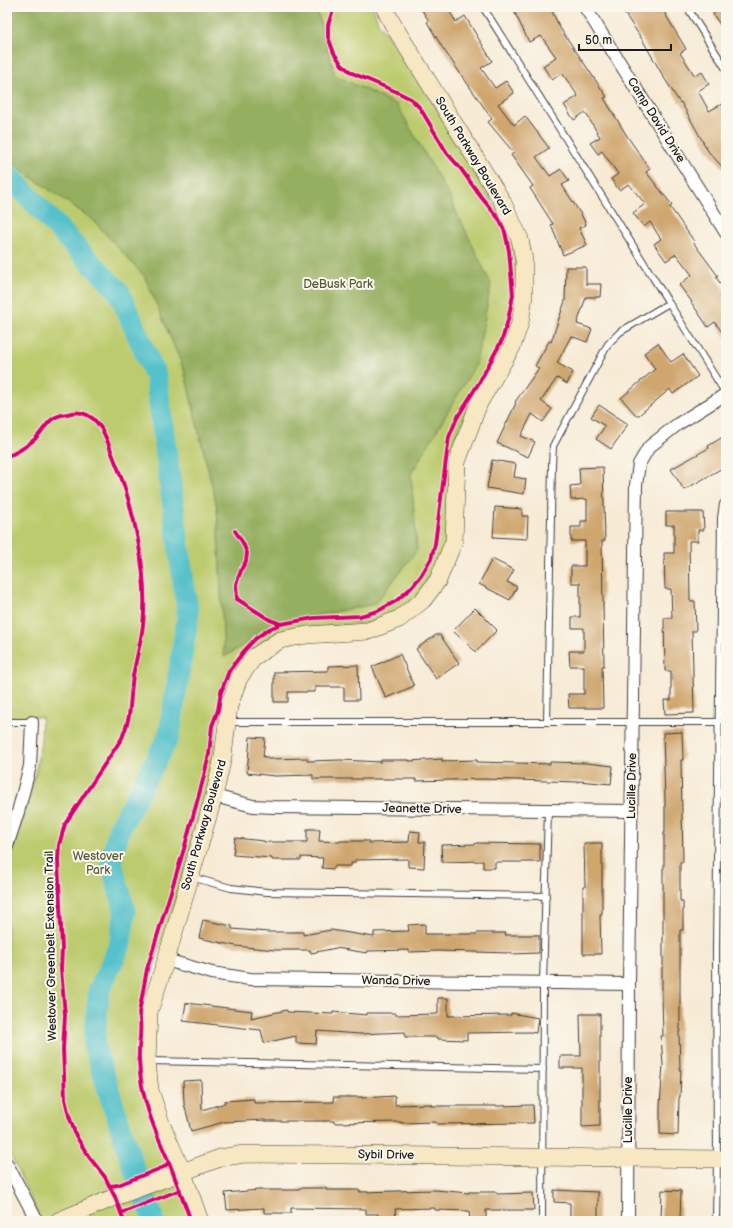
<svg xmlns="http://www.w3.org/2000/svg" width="733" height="1228" font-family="'Balsamiq Sans',sans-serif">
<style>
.green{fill:#bccb6d;stroke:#6c7444}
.forest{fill:#95af60;stroke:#58663e}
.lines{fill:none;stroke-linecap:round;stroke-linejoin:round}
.river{stroke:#54c1ca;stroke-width:22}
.building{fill:#cfa66e}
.lane-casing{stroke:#3d3b38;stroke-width:8}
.street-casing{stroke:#3d3b38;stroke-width:14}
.secondary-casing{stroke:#3d3b38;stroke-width:18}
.lane{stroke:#fff;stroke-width:6}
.street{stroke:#fff;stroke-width:12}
.secondary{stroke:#f7e8c3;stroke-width:17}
.cycleway-casing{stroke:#fbf7ec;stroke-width:6}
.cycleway{stroke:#d6006c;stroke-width:4}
.labels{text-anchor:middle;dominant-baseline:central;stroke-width:4;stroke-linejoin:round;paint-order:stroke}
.street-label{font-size:12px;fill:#1c1c1c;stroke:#fbf7ec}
.park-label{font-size:12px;fill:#545938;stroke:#fbf7ec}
</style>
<rect width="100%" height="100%" fill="#fbf7ec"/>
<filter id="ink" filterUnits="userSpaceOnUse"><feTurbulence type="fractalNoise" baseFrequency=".025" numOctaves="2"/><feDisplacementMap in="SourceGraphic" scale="8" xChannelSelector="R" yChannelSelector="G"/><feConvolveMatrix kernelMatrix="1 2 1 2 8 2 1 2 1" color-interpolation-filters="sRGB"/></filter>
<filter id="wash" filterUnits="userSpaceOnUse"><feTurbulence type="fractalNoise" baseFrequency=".012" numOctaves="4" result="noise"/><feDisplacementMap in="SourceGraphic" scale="16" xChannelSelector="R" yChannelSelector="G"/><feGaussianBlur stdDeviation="0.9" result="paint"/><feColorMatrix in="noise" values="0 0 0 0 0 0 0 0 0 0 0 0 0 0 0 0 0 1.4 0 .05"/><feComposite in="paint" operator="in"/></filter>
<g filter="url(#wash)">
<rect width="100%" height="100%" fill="#f7ebd6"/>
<path class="green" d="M7 7H373L379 24 434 103 494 205 516 244V292L514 313 502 351 460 428 453 453 448 537 440 563 418 596 380 622 297 629 222 682 210 779 179 890 141 1003 143 1091 195 1221H41L7 1147V870L35 775 41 742 42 717H7Z"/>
<path class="forest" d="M7 7H322L318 14 335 75 397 105 448 194 491 284 476 364 411 474 417 550 375 604 283 622 224 657 217 507 184 370 145 277 92 219 24 172 7 157Z"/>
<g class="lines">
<path class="river" d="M7 173 70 241 119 292 156 377 188 615 169 736 119 829 111 862 125 911 120 945 99 990 94 1045 133 1166 154 1221"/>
</g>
<g id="blocks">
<path class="building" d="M420 7H447L456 22 465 16 492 61 481 68 495 88 506 81 514 93 498 104 514 125 525 116 549 148 536 157 550 176 561 169 569 181 562 185 582 216 586 225 579 228 587 245 563 255 551 225 553 224 530 188 533 186 511 155 514 153 488 122 492 119 442 47 427 22 429 21Z
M522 7H550L560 28 607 97 604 98 627 136 650 169 646 172 672 205 670 207 694 241 693 242 718 276 716 277 726 292V338L715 322 708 327 691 302H692L679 285 692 275 676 254 666 261 654 244 661 239 650 222 644 227 633 213 645 204 629 184 619 190 611 179 618 174 602 151 598 154 590 143 600 137 585 112 574 120 564 105 578 96 562 73 552 80 543 66 556 57 541 36 529 42 514 11Z
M620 7H661L686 49 680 53 695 76 702 72 709 84 698 91 709 111 722 104 726 111V171L708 151 681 102 680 103 663 76 642 39Z
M723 7H726V34L713 14Z
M566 267H586V284H601L600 297H586L577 324 592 329 587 342 571 336 557 363 573 372 567 384 557 378 541 401 552 409 543 422 532 414 521 436 535 442 528 457 497 443 516 403 515 402 539 368 535 366 549 341 551 342 565 301Z
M658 343 671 362 683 354 698 376 673 394 670 389 639 415H636L621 398 655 369 644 353Z
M599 405 628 424 611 449 596 439 605 426 591 417Z
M726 435V466L684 490 671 469 709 448 708 446Z
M492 460 516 464 514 477 526 479 524 494 487 488Z
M603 467 605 541H602L604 666H602L603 708H569L568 694H584V666H570L569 651H584V628H572V617H580V583H571V566H585V541H571V527H581V521H587V499L571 500 570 486 580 485 579 468Z
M495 507 522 509V516H528L527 539 493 537Z
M666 512H703L704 530H698V541H689L690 601H695L696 631H692L694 713 665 714 664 700H671V671H665L664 618H672L671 589H665L664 553H674V525H666Z
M492 559 514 570 507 582 517 587 510 600 479 584Z
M475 608 497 630 476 652 453 631Z
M436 635H440L459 663 436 679 416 649Z
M400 654 414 686 386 698 372 667Z
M358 665 359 700H344V687H315V692H288V702H274V672L328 671V666Z
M682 732 683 760H681L683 862H680V901H683V930H680V1031H679L680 1070H681L680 1097H679L678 1135 660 1134V1106L663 1065 661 1036H663L662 995V967H663V868H664V833H665V800L663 733Z
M250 737 265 738 263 757H268V759L307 758V761L341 760 381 762V760H409V761L442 759V761L477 760V762L516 763 550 764V762L587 763 613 766 611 784 578 781V782L484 779 416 781V779H313V775L275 776 247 773Z
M307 829H320L319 841 340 842V841H369V843L409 842 410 831 420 832 419 842H425L424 868 408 867V859L355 860V863H351V866H334V869L322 868 323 858 301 857V860H272V858L233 855 235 838 264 841V842H307Z
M476 843 540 844V862H495V868H483V861L442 862 441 845 476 844Z
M584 843H602V914H600L601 954H583V887H585Z
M203 920 232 926V929L268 932H303V935L331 930 374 937V932L409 931 408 925 425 924V934H477V933H506L505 935H539V953L511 954V953L438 951 409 952V950L368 951 367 953 336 948 311 953 310 950H275L236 946 199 938Z
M438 998H448V1016L511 1015V1013L538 1018 536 1033 530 1032 467 1033V1040L438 1039V1037H405V1032L360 1034 317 1031 316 1044 296 1043V1036L264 1043 261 1030 183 1021 186 1003 252 1011 251 1018 287 1010V1012L333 1014V1012L367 1015V1013H395V1015L438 1014Z
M580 1014H600V1126L582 1127V1068H560V1056H581Z
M201 1080 202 1110 225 1103 224 1101 254 1099V1103L334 1102 333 1097H362V1098L395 1096V1105L431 1104V1106H498L533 1105 534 1123 437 1124 436 1122 401 1123V1122L334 1123V1121H265V1120L224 1122 191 1131 184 1103 183 1081Z
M299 1188H326V1190H360V1192L435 1190 469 1193V1192H497V1194L533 1193 534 1210H486V1220H470L469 1211 435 1210V1208L395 1209 396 1219H378V1214H366V1209L291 1208V1213H264V1208L227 1210 225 1193 259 1190H299Z
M554 1190 598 1192V1221H570V1203L554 1202Z
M662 1190 681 1191 680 1220 661 1219Z"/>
</g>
</g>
<g filter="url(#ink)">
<use href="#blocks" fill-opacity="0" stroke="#3d3b38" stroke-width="1"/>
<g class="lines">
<g class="lane-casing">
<path id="lane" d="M483 7 669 303
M687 7 726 69
M7 722H32
M229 722H547
M719 722H547L552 465 553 446 608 344 620 332 669 303 726 394
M191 877 231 888 267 892 546 896
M149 1061 543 1069
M542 1221 543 983 548 810
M716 1221 717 1159 716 950 721 518 723 504 726 501"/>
</g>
<g class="street-casing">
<path id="street" d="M585 7 726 233
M214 796 253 806 273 807 632 811
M7 846 18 812 30 766 32 722
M166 960 212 973 250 979 629 984
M7 1164 37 1221
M628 1221 629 984 636 485 639 464 649 447 678 424 726 394"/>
</g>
<g class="secondary-casing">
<path id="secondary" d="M58 1221 115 1197 220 1158 244 1154 726 1159
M200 1221 183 1173 161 1123 150 1090 147 1061 149 1012 166 960 214 796 223 757 229 706 239 678 254 657 280 640 307 635 368 631 399 619 423 600 438 580 454 541 457 462 479 403 512 347 520 323 524 297V260L520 239 502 201 392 23 384 7"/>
</g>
<use href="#lane" class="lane"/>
<use href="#street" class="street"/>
<use href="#secondary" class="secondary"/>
<g class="cycleway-casing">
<path id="cycleway" d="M7 456C18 453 27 446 35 439 47 427 48 416 67 414 72 413 78 412 82 413 101 418 107 440 113 456 133 503 149 574 143 625 141 642 136 659 133 676 131 689 131 702 129 715 128 723 125 730 122 738L65 824 59 845 58 860 62 949 61 969 65 1015 63 1049 65 1099 69 1116 76 1136 89 1157 105 1177 115 1197 124 1221
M235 531 243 543 247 553 246 561 242 568 236 584 237 599 270 620 281 624
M169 1162 191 1221
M110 1186 118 1185 164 1167 169 1162C154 1129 140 1096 139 1059 138 1044 143 1028 139 1013L147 969 184 849 203 780 209 754 212 726 218 710 221 692 229 671 244 651 255 639 269 629 281 624 314 618 360 616 378 611 396 601 411 588 421 576 431 559 435 544 449 437 457 418 480 381 502 340 508 320 513 295 509 251 505 232 499 219 481 197 461 169 447 153 420 108 411 99 397 92 352 73 342 65 334 53 328 37V25L334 7
M121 1213 180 1190"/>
</g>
<use href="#cycleway" class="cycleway"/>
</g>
</g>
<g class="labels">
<g class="street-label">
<text transform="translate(656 120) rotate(58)">Camp David Drive</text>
<text transform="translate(473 156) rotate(59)">South Parkway Boulevard</text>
<text transform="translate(632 786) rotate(-89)">Lucille Drive</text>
<text transform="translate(422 809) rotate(1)">Jeanette Drive</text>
<text transform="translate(204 825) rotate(-74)">South Parkway Boulevard</text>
<text transform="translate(51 946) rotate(-91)">Westover Greenbelt Extension Trail</text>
<text transform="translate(396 981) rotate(1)">Wanda Drive</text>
<text transform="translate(628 1110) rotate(-90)">Lucille Drive</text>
<text transform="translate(386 1155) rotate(1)">Sybil Drive</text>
</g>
<g class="park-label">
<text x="338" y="284">DeBusk Park</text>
<text x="98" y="856">Westover<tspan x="98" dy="14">Park</tspan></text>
</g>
</g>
<rect width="733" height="1228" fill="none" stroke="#fbf7ec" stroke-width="24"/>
<path d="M579 44v6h92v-6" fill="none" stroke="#1c1c1c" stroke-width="2"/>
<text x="585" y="44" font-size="12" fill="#1c1c1c" stroke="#fbf7ec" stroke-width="3" paint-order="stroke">50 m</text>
</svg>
